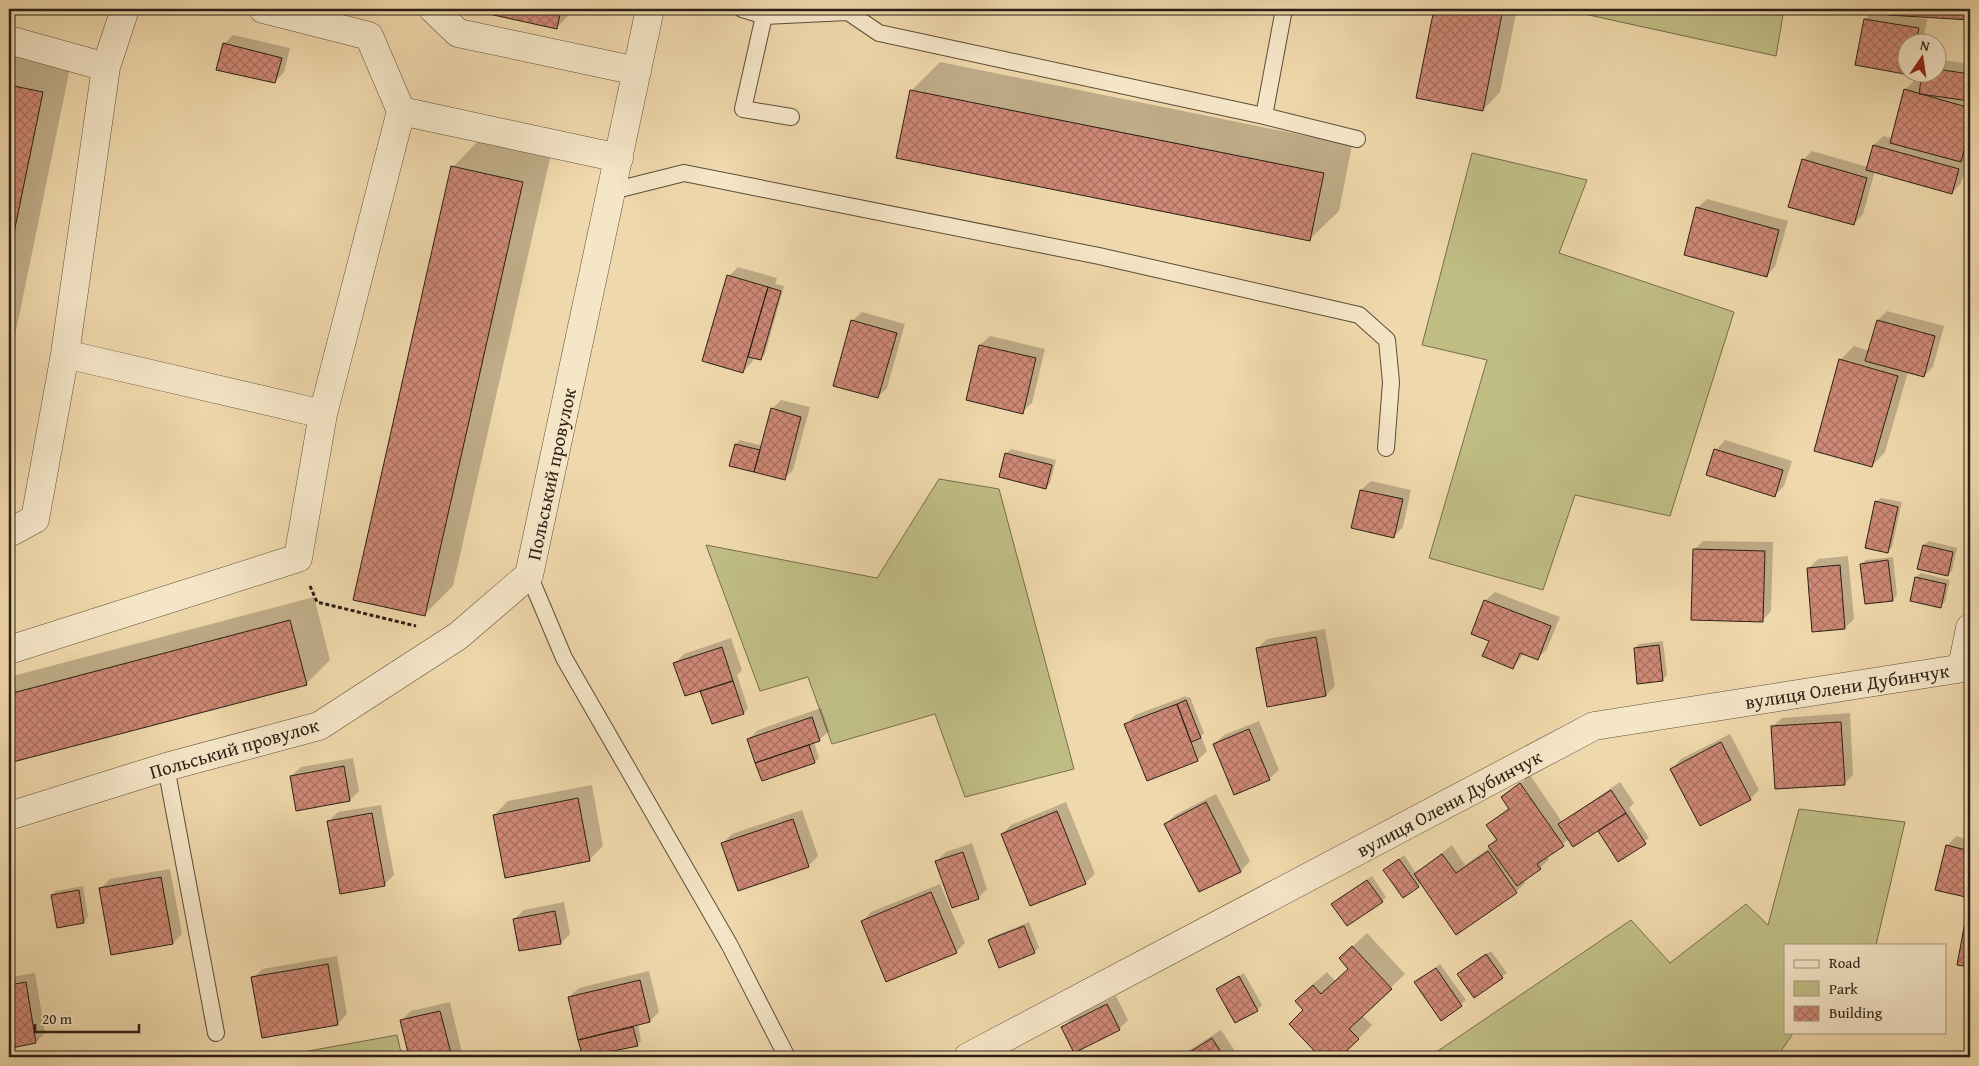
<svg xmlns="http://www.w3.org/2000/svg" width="1979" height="1066" font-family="'Gentium Book Plus',serif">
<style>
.green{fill:#bfbd84;stroke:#756e4c}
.shadow{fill:#0003}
.building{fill:url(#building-cross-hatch);stroke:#2b1f15}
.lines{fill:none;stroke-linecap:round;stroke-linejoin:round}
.lane-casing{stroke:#5c4d3a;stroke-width:18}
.street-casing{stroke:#5c4d3a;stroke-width:29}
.path{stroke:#2b1f15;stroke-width:3;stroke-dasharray:4 2.5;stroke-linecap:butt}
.lane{stroke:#f5e6c8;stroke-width:16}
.street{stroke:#f5e6c8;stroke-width:28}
.labels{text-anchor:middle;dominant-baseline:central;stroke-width:4;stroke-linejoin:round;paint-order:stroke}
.street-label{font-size:19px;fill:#2b1f15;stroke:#f5e6c8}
</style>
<defs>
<pattern id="building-cross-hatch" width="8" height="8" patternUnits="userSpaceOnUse" patternTransform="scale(1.25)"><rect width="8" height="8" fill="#cf8976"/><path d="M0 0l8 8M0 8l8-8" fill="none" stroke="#a86f60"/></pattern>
</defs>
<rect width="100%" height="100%" fill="#efd8ab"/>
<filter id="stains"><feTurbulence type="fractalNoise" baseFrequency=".004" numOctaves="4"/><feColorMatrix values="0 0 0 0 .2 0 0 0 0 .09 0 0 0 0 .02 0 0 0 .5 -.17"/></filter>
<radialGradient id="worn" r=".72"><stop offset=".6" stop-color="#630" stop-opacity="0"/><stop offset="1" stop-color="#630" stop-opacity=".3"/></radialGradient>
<path class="green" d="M1575 9H1784L1776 56 1575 12Z
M1472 153 1587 180 1559 253 1734 312 1670 516 1575 495 1543 590 1429 558 1487 360 1422 345Z
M939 479 999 489 1074 769 965 797 935 714 832 744 808 677 760 691 706 545 877 578Z
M1799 809 1905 822 1876 945H1785V1032H1794L1777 1057H1429L1631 920 1670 963 1746 904 1768 925Z
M397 1035 402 1057 281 1056Z"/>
<path class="shadow" d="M472 9H575L557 27Z
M1435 9H1517L1500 92 1483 110 1418 97Z
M1890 9H1970V19L1914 15V17L1927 19 1923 42H1906V72L1910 73 1857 64 1865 19 1874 10 1890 13Z
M233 35 290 48 284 72 275 82 224 44Z
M9 51 71 63 9 365Z
M1936 59 1970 64V151L1963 158 1968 159 1961 183 1952 193 1875 171 1863 214 1854 224 1803 160 1812 151 1868 167 1874 145 1883 136 1892 138 1905 90 1919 76 1923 77 1936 72Z
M940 62 1352 145 1339 211 1310 239 911 91Z
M481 138 551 154 453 586 424 615 453 167Z
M1707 199 1788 221 1775 267 1766 276 1697 208Z
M738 267 777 278 775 284 784 286 765 354 760 359 754 357 752 362 743 372 729 276Z
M1887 311 1944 326 1933 367 1924 376 1908 372 1885 452 1872 466 1840 360 1854 346 1870 351 1878 320Z
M862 312 905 324 887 388 878 397 852 321Z
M990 336 1045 349 1032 403 1022 412 967 399 980 345Z
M781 400 810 407 793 470 784 479 736 444 740 440 763 446 772 409Z
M1725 440 1792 461 1784 486 1775 495 1716 450Z
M1011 449 1056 460 1050 483 1046 488 1001 476 1007 453Z
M1371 481 1411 490 1403 527 1393 537 1361 490Z
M1881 498 1902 502 1892 547 1887 552 1876 502Z
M1703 541 1773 542 1771 611 1762 621 1694 550Z
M1929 541 1957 548 1952 571 1947 575 1924 545Z
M1848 556 1854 619 1845 628 1809 568 1818 559Z
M1893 557 1897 595 1893 600 1866 603 1861 564 1866 560Z
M1921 573 1950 580 1945 602 1940 606 1911 600 1916 577Z
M1495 592 1560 617 1547 649 1538 658 1524 653 1513 668 1491 640 1485 601Z
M314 597 330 660 306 684 9 761V677Z
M1325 629 1335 686 1326 695 1257 649 1267 639Z
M731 638 742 670 737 675 748 708 744 713 702 692 675 663 684 654Z
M1663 641 1667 675 1662 680 1635 648 1639 644Z
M1186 696 1187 698 1190 697 1204 733 1201 736 1207 751 1198 760 1147 780 1126 725 1135 715Z
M821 708 829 731 819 740 814 742 819 758 815 762 757 763 759 760 749 739 758 730Z
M1850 713 1853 775 1844 784 1772 727 1782 718Z
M1259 721 1279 770 1269 779 1214 744 1224 735Z
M1730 734 1759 790 1750 799 1672 769 1681 759Z
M353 758 359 791 350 800 291 776 301 767Z
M1530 775 1562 822 1620 782 1634 803 1629 808 1649 838 1618 860 1598 829 1569 839 1547 856 1549 859 1540 868 1523 880 1525 883 1516 892 1421 883 1418 886 1385 870 1404 855 1416 873 1452 845 1465 865 1491 847 1490 846 1497 838 1488 825 1510 807 1503 797Z
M592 785 603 846 589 860 494 815 508 801Z
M1216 794 1250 861 1241 871 1200 891 1166 824 1175 815Z
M1066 802 1095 874 1085 883 1002 834 1011 825Z
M381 805 394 875 384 885 329 821 338 812Z
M802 810 818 856 809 865 738 890 723 843 732 834Z
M1956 836 1970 840V897L1937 889 1947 846Z
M972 843 987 889 978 898 937 861 946 852Z
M170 869 182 934 173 943 100 889 110 879Z
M1372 876 1386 897 1382 901 1333 904Z
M940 884 965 943 956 952 862 922 871 912Z
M83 886 88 917 84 922 52 895 56 891Z
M564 902 570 934 561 943 514 919 524 910Z
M1970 906V966L1959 964Z
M1029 922 1039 948 1034 952 990 940 994 936Z
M1367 933 1405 974 1362 1015 1372 1025 1358 1039 1338 1057H1321L1290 1024 1305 1010 1310 987 1327 972 1335 981 1349 968 1340 958Z
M9 942 12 962 9 965Z
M1491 951 1507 973 1474 996 1458 974Z
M337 956 347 1014 338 1024 263 1036 253 978 262 969Z
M1440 964 1466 1000 1441 1019 1416 982Z
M649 971 659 1012 650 1021 638 1024 641 1041 637 1045 584 1057 569 997 579 988Z
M35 973 45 1033 36 1042 13 1046 9 1020V981L12 977Z
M1244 973 1262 1005 1257 1010 1218 989Z
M1116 996 1128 1020 1119 1029 1063 1027 1072 1018Z
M450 1002 463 1057H410L402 1020 411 1011Z
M1221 1030 1239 1057H1179L1180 1056Z"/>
<path class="building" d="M466 9H561L557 29Z
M1434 9H1503L1483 111 1416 98Z
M1889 9H1970V20L1888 15Z
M1864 19 1919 28 1916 42H1906V72H1911L1910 75 1855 65Z
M223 43 282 58 275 83 216 70Z
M1936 69 1970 74V101L1919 94 1922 72H1936Z
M9 85 43 92 9 257Z
M1904 89 1970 108V148L1965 147 1961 162 1890 143Z
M910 90 1324 173 1310 241 896 158Z
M1873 145 1959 169 1952 194 1866 170Z
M1802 159 1867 178 1854 225 1788 207Z
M451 166 523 182 425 616 353 600Z
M1696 207 1779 230 1767 277 1684 255Z
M727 275 768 287 743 373 702 361Z
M768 287 781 291 761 360 748 357Z
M851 320 897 333 878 398 833 386Z
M1877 320 1935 336 1924 377 1865 361Z
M979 345 1036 358 1023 414 966 400Z
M1839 359 1898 376 1872 467 1814 451Z
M771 408 801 417 785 480 754 472Z
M735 444 760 450 754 472 729 466Z
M1714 449 1783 470 1775 497 1706 475Z
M1005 453 1052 465 1046 489 999 477Z
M1360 490 1403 499 1394 538 1351 528Z
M1875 501 1898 507 1888 553 1865 548Z
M1923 545 1953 552 1948 576 1917 569Z
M1693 549 1765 551 1763 622 1691 620Z
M1888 560 1893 601 1865 604 1860 564Z
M1840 565 1845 629 1812 632 1807 568Z
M1915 577 1946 584 1941 608 1910 601Z
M1484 600 1551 626 1538 660 1520 653 1513 669 1482 656 1489 641 1471 634Z
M290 620 307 685 9 763V694Z
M1316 637 1326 696 1267 707 1256 648Z
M1659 645 1663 681 1637 684 1634 648Z
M722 647 733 681 685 696 673 663Z
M733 681 744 714 712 724 700 691Z
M1186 700 1201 738 1191 742 1177 704Z
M1177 704 1198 761 1147 781 1124 724Z
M812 717 820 741 755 763 747 739Z
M1841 722 1845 785 1775 789 1771 726Z
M1249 729 1270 780 1234 795 1213 744Z
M1721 742 1751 800 1700 826 1670 769Z
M809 745 815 763 762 781 755 763Z
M344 766 350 801 296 811 290 776Z
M1520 783 1564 846 1537 864 1541 869 1517 886 1488 846 1497 840 1486 825 1509 809 1501 797Z
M1611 790 1626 813 1573 847 1558 824Z
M578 798 590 861 505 878 493 815Z
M1206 802 1241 872 1199 892 1164 824Z
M1057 811 1086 884 1030 906 1001 834Z
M372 813 385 886 340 894 327 821Z
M1626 813 1646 844 1618 862 1598 831Z
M793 819 809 867 738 891 721 843Z
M1946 845 1970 851V898L1935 890Z
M1488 851 1517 893 1456 935 1414 874 1442 854 1456 873Z
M963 852 979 899 952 908 935 861Z
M1399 859 1419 887 1403 898 1383 870Z
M161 877 173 944 111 955 99 888Z
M1367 880 1383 902 1347 926 1331 904Z
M79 890 84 923 57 928 51 895Z
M931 892 957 953 886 982 861 921Z
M1968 906 1970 907V967L1957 965Z
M555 911 561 944 519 951 513 919Z
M1024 926 1035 953 999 968 988 940Z
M1352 946 1392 989 1349 1029 1359 1039 1340 1057H1320L1289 1024 1303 1010 1295 1001 1313 985 1321 994 1348 969 1339 958Z
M1486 954 1503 978 1474 998 1457 974Z
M328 964 338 1025 262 1038 251 977Z
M1436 968 1462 1006 1441 1021 1414 982Z
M1239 976 1258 1011 1235 1023 1216 989Z
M640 980 650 1022 578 1040 568 997Z
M26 982 36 1043 12 1048 9 1027V985Z
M1107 1004 1120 1030 1074 1053 1061 1027Z
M440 1011 452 1057H409L400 1020Z
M633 1027 638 1046 583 1057 578 1040Z
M1212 1038 1224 1057H1182Z"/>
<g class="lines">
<g class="lane-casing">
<path id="lane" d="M742 9 764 16 848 12
M848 9V12L879 33 1264 116 1284 9
M764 16 743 109 791 117
M1264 116 1357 139
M612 191 684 173 1099 256 1359 315 1387 340 1391 382 1386 448
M529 575 564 658 729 944 787 1057
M166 767 216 1033"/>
</g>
<g class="street-casing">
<path id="street" d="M263 9 369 36 401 111
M433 9 458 33 637 71
M9 40 106 67 65 354 35 519 9 533
M106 67 125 9
M323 414 401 111 619 158
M9 650 298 558 323 414 65 354
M1962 667 1970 628
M9 816 166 767 319 726 458 636 529 575 650 9
M968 1057 1594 726 1970 667"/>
</g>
<path class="path" d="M310 586 317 602 416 626"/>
<use href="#lane" class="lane"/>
<use href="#street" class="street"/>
</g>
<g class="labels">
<g class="street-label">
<text transform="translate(551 474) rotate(-78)">Польський провулок</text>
<text transform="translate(1847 686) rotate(-9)">вулиця Олени Дубинчук</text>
<text transform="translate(234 748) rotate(-16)">Польський провулок</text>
<text transform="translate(1449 803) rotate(-28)">вулиця Олени Дубинчук</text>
</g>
</g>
<rect width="1979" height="1066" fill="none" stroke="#efd8ab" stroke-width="30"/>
<rect x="10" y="10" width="1959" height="1046" fill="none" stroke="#2b1f15" stroke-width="2.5"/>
<rect x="15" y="15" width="1949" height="1036" fill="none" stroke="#2b1f15"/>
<rect x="1784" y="944" width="162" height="90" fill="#f5e6c8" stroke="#a49680"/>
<rect x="1794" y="960" width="25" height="8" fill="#f5e6c8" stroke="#a49680"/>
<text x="1829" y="968" font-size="15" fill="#2b1f15">Road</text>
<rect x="1794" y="981" width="25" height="15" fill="#bfbd84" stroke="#a49680"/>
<text x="1829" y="994" font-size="15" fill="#2b1f15">Park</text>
<rect x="1794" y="1006" width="25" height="15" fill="url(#building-cross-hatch)" stroke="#a49680"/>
<text x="1829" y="1018" font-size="15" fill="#2b1f15">Building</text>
<g transform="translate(1922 58) rotate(13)"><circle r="24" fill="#f5e6c8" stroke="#a49680"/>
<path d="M0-4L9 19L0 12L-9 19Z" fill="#8f2418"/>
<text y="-8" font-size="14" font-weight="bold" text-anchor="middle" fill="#2b1f15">N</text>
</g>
<path d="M35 1024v8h104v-8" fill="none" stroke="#2b1f15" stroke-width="2.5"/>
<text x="42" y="1024" font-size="15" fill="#2b1f15" stroke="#f5e6c8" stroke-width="4" paint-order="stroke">20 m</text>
<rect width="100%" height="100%" filter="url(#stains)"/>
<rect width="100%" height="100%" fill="url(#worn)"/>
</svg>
